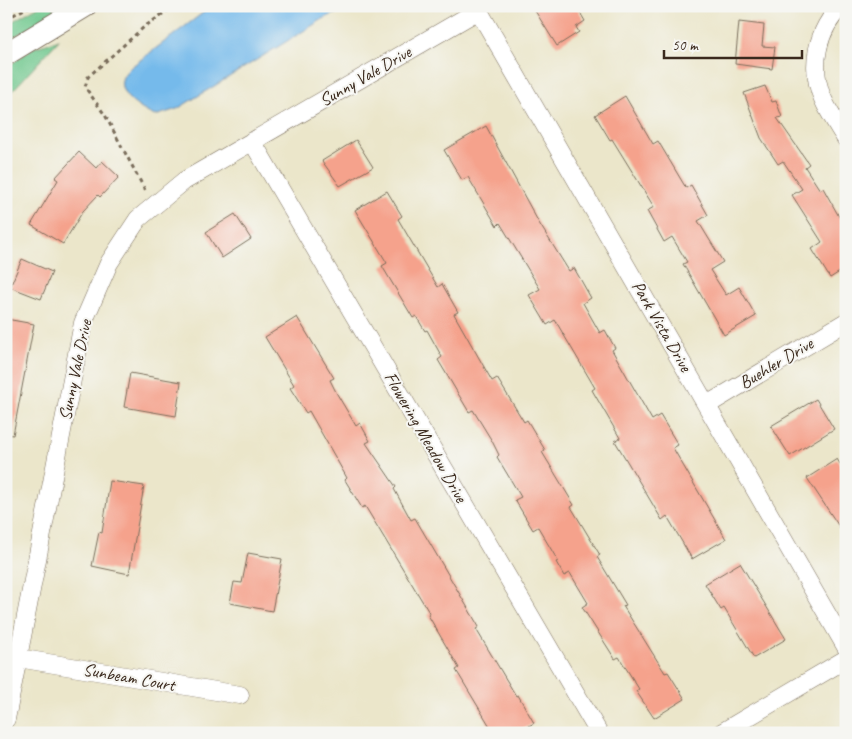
<svg xmlns="http://www.w3.org/2000/svg" width="852" height="739" font-family="Caveat,sans-serif">
<style>
.green{fill:#70c88e;stroke:#567956}
.water{fill:#74baeb;stroke:#587284}
.building{fill:#f5a28c}
.lines{fill:none;stroke-linecap:round;stroke-linejoin:round}
.minor-casing{stroke:#796c5a;stroke-width:19}
.tertiary-casing{stroke:#796c5a;stroke-width:24}
.path{stroke:#796c5a;stroke-width:3;stroke-dasharray:4 4;stroke-linecap:butt}
.minor{stroke:#fff;stroke-width:18}
.tertiary{stroke:#fff;stroke-width:22}
.labels{text-anchor:middle;dominant-baseline:central;stroke-width:4;stroke-linejoin:round;paint-order:stroke}
.street-label{font-size:18px;fill:#3b2a1e;stroke:#f6f6f2}
</style>
<rect width="100%" height="100%" fill="#f6f6f2"/>
<filter id="ink" filterUnits="userSpaceOnUse"><feTurbulence type="fractalNoise" baseFrequency=".02" numOctaves="2"/><feDisplacementMap in="SourceGraphic" scale="10" xChannelSelector="R" yChannelSelector="G"/><feConvolveMatrix kernelMatrix="1 2 1 2 8 2 1 2 1" color-interpolation-filters="sRGB"/></filter>
<filter id="wash" filterUnits="userSpaceOnUse"><feTurbulence type="fractalNoise" baseFrequency=".0096" numOctaves="4" result="noise"/><feDisplacementMap in="SourceGraphic" scale="20" xChannelSelector="R" yChannelSelector="G"/><feGaussianBlur stdDeviation="1.12" result="paint"/><feColorMatrix in="noise" values="0 0 0 0 0 0 0 0 0 0 0 0 0 0 0 0 0 1.4 0 .05"/><feComposite in="paint" operator="in"/></filter>
<g filter="url(#wash)">
<rect width="100%" height="100%" fill="#ebe6ca"/>
<path class="green" d="M39 6H68L6 41V25Z
M59 40 6 98V68L33 48Z"/>
<path class="water" d="M212 6H351L323 19 177 109 155 116C143 111 118 96 122 80 123 75 127 71 131 67Z"/>
<g id="blocks">
<path class="building" d="M532 6H576L585 21 576 27 579 32 557 46Z
M739 22 764 25 762 46 775 47 772 69 735 64Z
M765 86 772 102 776 101 782 117 777 118 809 164 805 167 820 190 823 188 846 229V268L830 278 812 249 822 242 792 195 802 189 783 161 778 164 761 138 744 93Z
M625 96 653 144 658 141 686 188 691 185 708 215 698 221 723 262 710 270 726 295 739 287 756 316 724 335 683 264 687 262 672 237 664 242 647 211 654 207 612 139 610 140 595 115Z
M486 126 539 223 569 271 574 268 591 298 583 303 600 333 605 330 615 348 612 350 652 420 660 415 678 445 673 448 726 539 692 559 667 516 662 520 615 441 620 438 592 390 595 388 555 320 547 325 529 295 540 289 500 223 497 226 468 177 462 180 444 150Z
M356 140 373 167 340 186 322 161Z
M79 152 96 168 102 161 119 177 100 197 98 195 83 211 63 244 31 225 58 180 55 178Z
M387 191 402 216 398 219 438 287 442 284 458 312 454 314 492 381 497 378 524 422 527 420 545 450 542 452 574 505 571 507 600 555 597 557 626 605 623 606 665 673 668 672 685 699 654 718 636 691 639 689 619 657 615 659 582 607 588 603 570 573 564 576 556 562 558 561 538 527 533 530 515 500 521 497 497 457 499 455 492 441 473 410 469 412 438 360 442 357 427 330 425 331 416 316 413 318 382 266 387 263 355 210Z
M235 214 251 239 222 258 206 232Z
M22 259 52 272 41 299 10 287Z
M297 317 334 378 330 380 337 394 356 426 360 423 370 441 366 443 396 487 394 489 411 520 415 518 479 627 476 629 516 696 518 695 534 723 517 733H494L456 670 459 668 428 615 430 614 365 506 362 508 345 480 347 478 309 411 306 413 290 388 294 385 265 337Z
M6 319 34 324 13 435 6 434Z
M130 373 181 382 176 416 124 407Z
M816 399 834 429 790 456 771 426Z
M837 459 846 473V537L807 478Z
M110 481 144 486 129 574 92 566 99 532 102 533Z
M248 553 282 559 272 611 230 603 234 582 242 583Z
M740 563 786 639 754 658 724 608 721 610 705 584Z"/>
</g>
</g>
<g filter="url(#ink)">
<use href="#blocks" fill-opacity="0" stroke="#796c5a" stroke-width="1"/>
<g class="lines">
<g class="minor-casing">
<path id="minor" d="M476 6 846 647
M842 6C817 29 809 67 823 99 829 113 838 126 846 139
M252 141 599 733
M707 405 846 322
M18 658 240 695
M6 719 83 323 109 263 138 219 184 181 479 10
M721 733 846 659"/>
</g>
<g class="tertiary-casing">
<path id="tertiary" d="M6 54 85 6"/>
</g>
<path class="path" d="M6 19 30 6
M145 190 105 115 85 87 88 77 144 27 174 6"/>
<use href="#minor" class="minor"/>
<use href="#tertiary" class="tertiary"/>
</g>
</g>
<g class="labels">
<g class="street-label">
<text transform="translate(365 76) rotate(-30)">Sunny Vale Drive</text>
<text transform="translate(662 326) rotate(60)">Park Vista Drive</text>
<text transform="translate(776 363) rotate(-31)">Buehler Drive</text>
<text transform="translate(75 370) rotate(-78)">Sunny Vale Drive</text>
<text transform="translate(426 437) rotate(60)">Flowering Meadow Drive</text>
<text transform="translate(129 677) rotate(10)">Sunbeam Court</text>
</g>
</g>
<rect width="852" height="739" fill="none" stroke="#f6f6f2" stroke-width="25"/>
<path d="M664 50v8h138v-8" fill="none" stroke="#3b2a1e" stroke-width="2.5"/>
<text x="672" y="50" font-size="15" fill="#3b2a1e" stroke="#f6f6f2" stroke-width="4" paint-order="stroke">50 m</text>
</svg>
